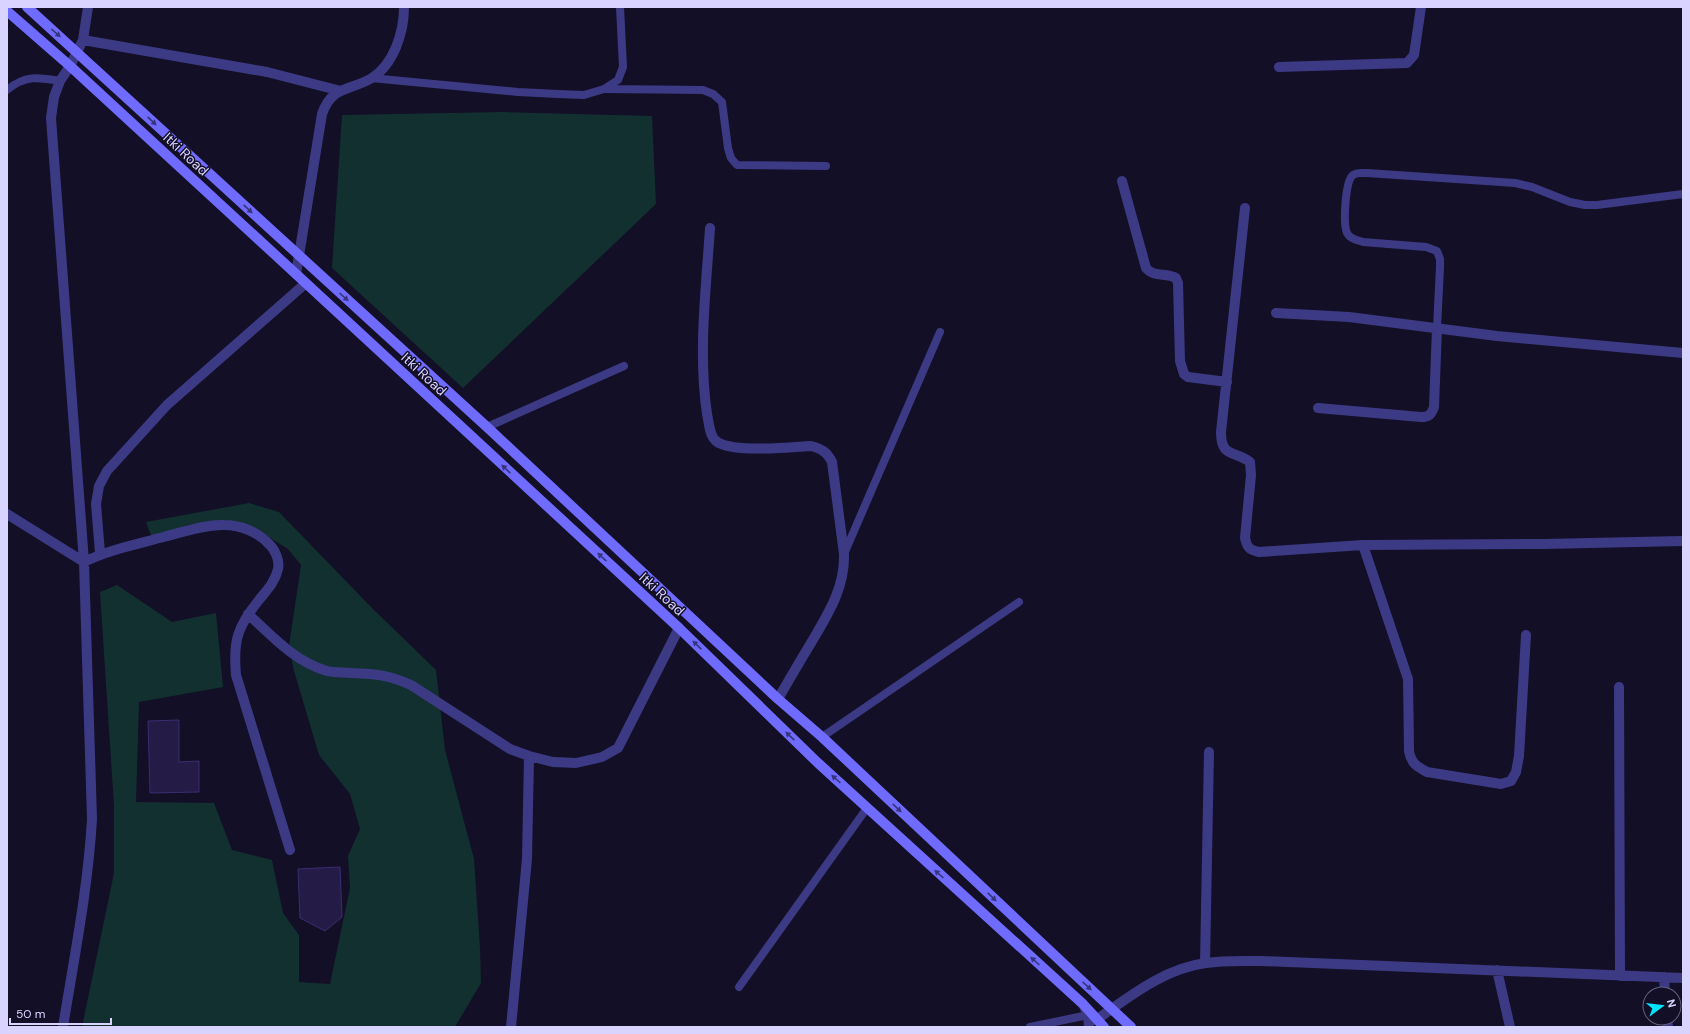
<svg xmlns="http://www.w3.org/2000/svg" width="1690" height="1034" font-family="'DM Sans',sans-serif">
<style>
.green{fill:#12302f}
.building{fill:#241b47;stroke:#3b2d73}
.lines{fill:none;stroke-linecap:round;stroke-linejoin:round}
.lane{stroke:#3d3a85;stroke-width:8}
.street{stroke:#3d3a85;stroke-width:10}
.secondary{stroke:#6f6bff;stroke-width:10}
.oneway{fill:#38347d}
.labels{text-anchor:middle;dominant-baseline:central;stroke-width:3;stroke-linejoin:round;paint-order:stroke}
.street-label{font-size:14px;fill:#d9d4ff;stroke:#130f26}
</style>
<rect width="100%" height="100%" fill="#130f26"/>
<path class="green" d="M502 112 652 116 656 204 463 388 332 268 342 115Z
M249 503 279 512 372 608 436 670 445 750 474 859 480 948 481 983 455 1027H82L114 873V806L100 592 117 585 172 622 216 613 223 687 139 702 136 802 214 803 232 850 272 860 283 913 299 935V982L330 984 350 888 348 856 360 829 350 794 319 755 294 671 289 646 301 565 288 549 251 526 152 538 146 522Z"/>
<path class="building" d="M179 720V762L199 761V792L150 793 148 721Z
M340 867 342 917 325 931 300 918 298 869Z"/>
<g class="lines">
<path class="lane" d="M371 78 518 92 558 94 584 95 604 89 618 80 623 67 620 7
M605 89 703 90 713 94 722 102 728 148 731 158 737 165 826 166
M7 90C25 75 38 77 60 81
M1437 328 1440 267V259L1437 251 1426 247 1363 242C1357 240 1350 239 1347 233 1343 224 1345 181 1353 175 1357 172 1362 173 1367 173L1515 183 1532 187 1570 202 1585 205H1597L1683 194
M487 427 624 366
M844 554 940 332
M822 737 1019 602
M739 987 867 808
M1030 1027 1088 1015"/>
<path class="street" d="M83 40 267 72 341 91
M1279 67 1407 63 1414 55 1421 7
M1122 181 1146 268C1154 278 1166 272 1176 278L1178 283 1180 361 1184 374 1188 377 1227 382
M1245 208 1221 432C1221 458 1234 450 1250 462L1251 475 1245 538C1247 547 1249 550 1259 552L1363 545 1544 544 1683 541
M710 228C706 290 698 352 707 414 709 422 709 434 715 440 728 454 791 447 811 446 822 449 827 452 832 462L844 554C845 588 828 614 811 643 800 661 789 680 778 699
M296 274 322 114C332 85 350 91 372 78 394 64 404 32 404 7
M1276 313 1349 317 1497 336 1683 353
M1318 408 1421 417C1429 417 1431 415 1434 407L1437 328
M7 514 84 562C110 549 139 544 167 536 185 532 205 524 224 525 241 525 258 532 270 545 275 550 280 561 278 569 275 582 267 590 259 600 237 627 233 641 236 675L290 850
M1363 545 1408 679 1409 751C1411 763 1416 766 1427 772L1501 784 1511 781 1516 772 1519 756 1526 635
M100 553 96 504 99 486 107 471 167 405 306 283
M248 614C272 636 295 662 327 671 334 673 344 672 352 673 376 674 389 675 411 685L510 749 529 756 553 762 576 763 602 757 618 748 679 628
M1619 687 1620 976
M1205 963 1209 752
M1497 970 1510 1027
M1664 977 1665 994
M1084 1006 1088 1015 1089 1027
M1667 1018 1668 1027
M1096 1020C1129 997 1165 968 1206 963 1225 960 1243 961 1262 961L1683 978
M63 1027C74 958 88 889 92 819L84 562 51 118 54 97 60 81 70 66 83 40 88 7
M511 1027 527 859 529 756"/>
<path class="secondary" d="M27 7 487 427 778 699 822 737 1131 1027
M7 11 70 66 296 274 679 628 818 763 1083 1004 1104 1027"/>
</g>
<defs><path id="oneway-solid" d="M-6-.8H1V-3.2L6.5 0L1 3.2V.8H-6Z"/></defs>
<g class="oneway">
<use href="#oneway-solid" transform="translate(56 33) rotate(41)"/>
<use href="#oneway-solid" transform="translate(152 121) rotate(43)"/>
<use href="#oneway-solid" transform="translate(248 209) rotate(43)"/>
<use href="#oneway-solid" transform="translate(344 297) rotate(42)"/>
<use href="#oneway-solid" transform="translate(506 469) rotate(-137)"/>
<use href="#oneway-solid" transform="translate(602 557) rotate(-137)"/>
<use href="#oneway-solid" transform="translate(697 645) rotate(-136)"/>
<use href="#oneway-solid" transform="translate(790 736) rotate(-137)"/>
<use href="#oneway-solid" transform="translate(836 779) rotate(-138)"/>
<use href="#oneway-solid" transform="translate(897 808) rotate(43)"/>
<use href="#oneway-solid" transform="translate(939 874) rotate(-138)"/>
<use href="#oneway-solid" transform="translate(992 897) rotate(43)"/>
<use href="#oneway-solid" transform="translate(1035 961) rotate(-138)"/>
<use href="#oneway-solid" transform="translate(1087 986) rotate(43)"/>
</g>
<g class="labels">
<g class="street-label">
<text transform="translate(186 154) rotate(43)">Itki Road</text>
<text transform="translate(424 374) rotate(43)">Itki Road</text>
<text transform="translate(662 594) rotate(43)">Itki Road</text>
</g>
</g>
<rect width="1690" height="1034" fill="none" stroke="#d9d4ff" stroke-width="16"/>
<g transform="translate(1662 1006) rotate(75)"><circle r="19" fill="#130f26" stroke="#625e7d"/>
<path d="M0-3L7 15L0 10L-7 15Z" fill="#00e5ff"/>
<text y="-6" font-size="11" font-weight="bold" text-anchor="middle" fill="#d9d4ff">N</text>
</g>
<path d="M10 1018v6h101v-6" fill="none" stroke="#d9d4ff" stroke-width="2"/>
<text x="16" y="1018" font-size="12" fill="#d9d4ff" stroke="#130f26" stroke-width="3" paint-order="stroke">50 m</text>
</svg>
